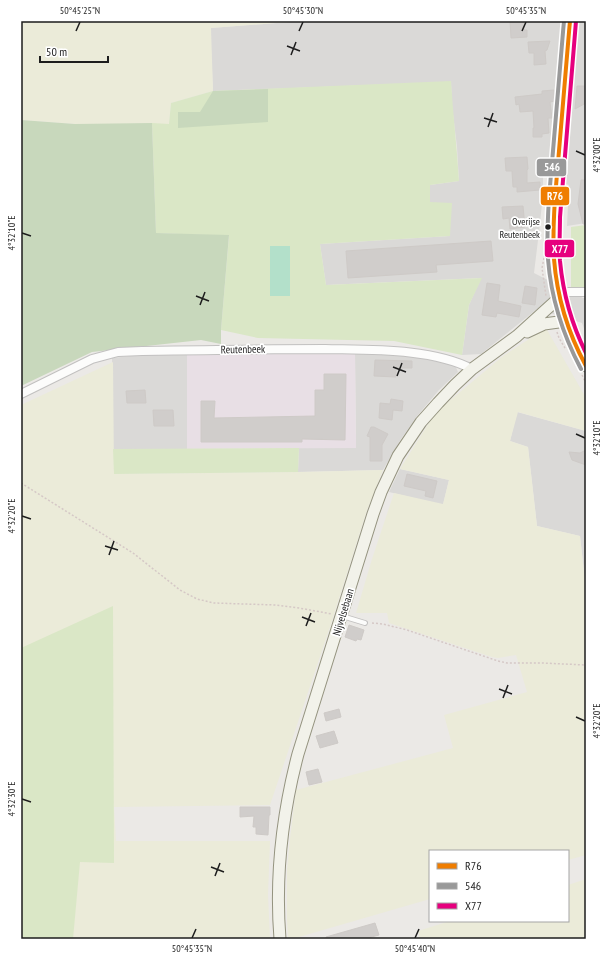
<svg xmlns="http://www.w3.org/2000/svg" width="607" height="960" font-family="'PT Sans Narrow',sans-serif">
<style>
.residential{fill:#dad9d7}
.industrial{fill:#e8dfe5}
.farmland{fill:#ebebd9}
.grass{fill:#dae7c6}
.forest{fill:#c8d8bc}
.pitch{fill:#b3e0ca}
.building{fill:#d0cdcb;stroke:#cecac7}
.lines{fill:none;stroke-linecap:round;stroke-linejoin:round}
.lane-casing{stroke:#c2c1c0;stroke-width:6}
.street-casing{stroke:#c2c1c0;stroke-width:10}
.secondary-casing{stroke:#94937f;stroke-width:13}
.path{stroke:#d5c8c6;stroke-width:1.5;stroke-dasharray:2 2;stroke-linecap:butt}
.lane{stroke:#fcfcfb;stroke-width:4}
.street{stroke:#fcfcfb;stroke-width:8}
.secondary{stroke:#f2f2ea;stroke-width:11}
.bus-1-casing{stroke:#fff;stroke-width:7}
.bus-2-casing{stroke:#fff;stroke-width:7}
.bus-3-casing{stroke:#fff;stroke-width:7}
.bus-1{stroke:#ef7d00;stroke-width:4}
.bus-2{stroke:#999;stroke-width:4}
.bus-3{stroke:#e6007e;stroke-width:4}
.ticks{fill:none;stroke:#1d1d1d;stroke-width:1.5}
.bus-dot{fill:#1d1d1d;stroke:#fff;stroke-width:1.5}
.labels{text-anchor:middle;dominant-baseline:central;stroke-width:3.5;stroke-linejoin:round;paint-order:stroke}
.bus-label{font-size:10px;fill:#1d1d1d;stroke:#fff;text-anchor:end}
.street-label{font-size:11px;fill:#1d1d1d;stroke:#fff}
.line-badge{stroke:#fff;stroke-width:1.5}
.badge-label{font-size:11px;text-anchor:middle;font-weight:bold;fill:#fff}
.neatline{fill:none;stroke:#1d1d1d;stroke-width:1.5}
.ticks-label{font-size:10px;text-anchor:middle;fill:#1d1d1d}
</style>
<rect width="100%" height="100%" fill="#ebe9e6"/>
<path class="residential" d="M302 21H586V223L567 226 569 185 543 176V194L539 232 534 273 583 298H586V334L582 323 537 309 481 354 462 355 469 305 481 278 326 285 320 244 450 236 430 202V185L459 181 457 147 452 106 451 82 213 91 210 28Z
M187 354V449H113L112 358 139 355Z
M355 354 399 355 413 357 446 363 455 365 458 372 439 390 418 415 401 439 383 470 298 472 299 448 356 447Z
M517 412 586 431V590L580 536 537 526 528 447 510 441Z
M400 469 449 480 443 505 389 492Z"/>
<path class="industrial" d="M294 353 355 354 356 448 187 449V354Z"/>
<path class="farmland" d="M21 21H302L211 28 213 91 171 103 169 124H75L21 120Z
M546 328 586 398V431L518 412 510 441 528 447 537 526 580 536 586 590V855L568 860V851H430V899L292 939H288L287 920V869L290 838 296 790 453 748 444 715 527 692 516 655 498 658 492 657 389 623 387 613H356L372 559 394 493 443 504 449 480 400 469 435 413 503 356Z
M113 362 114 474 298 472 383 470 367 510 330 627 270 805 114 807 116 841H270L268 895 270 939H21V405Z
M586 879V939H420L418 931 450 921H568V885Z"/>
<path class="grass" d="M451 81C453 115 457 148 459 181L430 185V202L452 203 450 236 320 244 326 285 482 278 469 305 462 355 394 341 258 338 221 330 229 236 156 233 152 123 169 124 171 103 213 91Z
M586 225V289L571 288V227Z
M299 448 298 472 114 474 113 449Z
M113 606 114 863 80 862 73 939H21V648Z"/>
<path class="forest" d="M268 89V122L178 128V112H200L213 91Z
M21 120 75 124 152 123 156 233 229 235 221 330V344L201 340 92 352 21 386Z"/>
<path class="pitch" d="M270 246H290V296H270Z"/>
<path class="building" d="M510 21H524V30H527V37L511 38Z
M550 41 547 50 545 51 546 64 534 65V53H529L528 42Z
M577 86H586V103L575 109Z
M554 90 555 101 550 102 552 118H548L549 133 542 134V137H533V128H534L533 111 520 112 519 104 516 105 515 97 542 94V91Z
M527 157 528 169 527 170V183L540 182V190L517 192V187H513L512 171H506L505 158Z
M581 180H586V224H583L578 204Z
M523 206 525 227 510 229 509 218 503 219 502 207Z
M491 241 493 261 436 265 437 272 348 278 346 251Z
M487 283 500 285 498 301 521 306 519 317 497 313 496 317 482 315Z
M525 286 537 288 535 305 522 303Z
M375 360 412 361V368H396V377L374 376Z
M324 374H346L345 440 302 439V442H201V401H215L214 418 315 416V390H324Z
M145 390 146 403H127L126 391Z
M391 399 403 401 402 411 393 410 392 420 379 418 380 403 390 404Z
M153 410H173L174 426H154Z
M371 427H374L388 434 382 445V461H370V437L367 436Z
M586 450V465L572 460 569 452 580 453Z
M407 474 437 481 433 498 425 496 426 491 404 486Z
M349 625 364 630 361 640 357 639 356 641 345 637Z
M339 709 341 717 326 721 324 713Z
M334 731 338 743 320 748 316 736Z
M318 769 322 782 309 785 306 772Z
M240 807H270V815H269L268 835 256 834V827H253L254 816 240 817Z
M375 923 379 935 364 939H326V937Z"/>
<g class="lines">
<g class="lane-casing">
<path id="lane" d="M342 616 365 623"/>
</g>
<g class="street-casing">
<path id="street" d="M560 297 568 292H586
M21 394 92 359 118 352 142 351C203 350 264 349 325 349 370 350 432 348 472 369"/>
</g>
<g class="secondary-casing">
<path id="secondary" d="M570 21 554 217C554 234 553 250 555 267 559 300 569 337 586 366
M527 332 544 324 566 321
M280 939C275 877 282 815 298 754L373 514 381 492 398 456 421 422 438 403 455 385 472 369 517 336 539 316 560 297"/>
</g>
<path class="path" d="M544 258 542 268 546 296
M557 332 559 338 565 348
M582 375 586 383
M21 483 133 553 180 590 197 599 214 603 276 605 299 608 332 614
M372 623 383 624 407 630 498 661 507 663H542L586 665"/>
<use href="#lane" class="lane"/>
<use href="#street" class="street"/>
<use href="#secondary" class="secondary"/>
<g class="bus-1-casing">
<path id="bus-1" d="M570 21C566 64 563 107 559 151 556 187 552 223 554 259 557 297 568 333 586 366"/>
</g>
<g class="bus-2-casing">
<path id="bus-2" d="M564 21C560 64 557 107 553 151 550 187 546 223 548 259 551 298 563 335 581 369"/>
</g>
<g class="bus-3-casing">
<path id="bus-3" d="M576 21 560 217C560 232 559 246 560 261 563 293 572 325 586 353"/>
</g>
<use href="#bus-1" class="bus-1"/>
<use href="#bus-2" class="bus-2"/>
<use href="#bus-3" class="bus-3"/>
</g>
<path class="ticks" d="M76 31 80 22M299 31 303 22M522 31 526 22M287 46 300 51M291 55 296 42M484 118 497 122M488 127 493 113M576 151 585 155M22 233 31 236M196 296 209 301M200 305 205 292M393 367 406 372M397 376 402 363M576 434 585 438M22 516 31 519M105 546 118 550M109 555 114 541M302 617 315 622M306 626 311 613M499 689 512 694M503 698 508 685M576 717 585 721M22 799 31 802M211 867 224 872M215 876 220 863M192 938 196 929M415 938 419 929"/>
<circle class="bus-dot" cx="548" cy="227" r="3.5"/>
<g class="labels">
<g class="bus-label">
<text x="540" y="221">Overijse<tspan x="540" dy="13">Reutenbeek</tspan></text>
</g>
<g class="street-label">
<text transform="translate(243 349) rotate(-1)">Reutenbeek</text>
<text transform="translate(343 612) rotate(-73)">Nijvelsebaan</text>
</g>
</g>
<g class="line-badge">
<rect x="536" y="158" width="31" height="19" rx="4" fill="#999"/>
<rect x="540" y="186" width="30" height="20" rx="4" fill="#ef7d00"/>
<rect x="544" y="239" width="31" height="19" rx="4" fill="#e6007e"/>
</g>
<g class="badge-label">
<text x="552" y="171">546</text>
<text x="555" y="200">R76</text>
<text x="560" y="253">X77</text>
</g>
<rect width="607" height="960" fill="none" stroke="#ffffff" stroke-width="44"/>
<rect x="429" y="850" width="140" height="72" fill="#ffffff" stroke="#a5a5a5"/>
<rect x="437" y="863" width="20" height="6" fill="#ef7d00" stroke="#a5a5a5"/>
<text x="465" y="870" font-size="12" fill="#1d1d1d">R76</text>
<rect x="437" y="883" width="20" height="6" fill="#999999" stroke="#a5a5a5"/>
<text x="465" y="890" font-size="12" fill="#1d1d1d">546</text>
<rect x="437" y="903" width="20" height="6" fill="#e6007e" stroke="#a5a5a5"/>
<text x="465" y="910" font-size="12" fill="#1d1d1d">X77</text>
<path d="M40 56v6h68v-6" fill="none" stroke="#1d1d1d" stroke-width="2"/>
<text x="46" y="56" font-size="12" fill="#1d1d1d" stroke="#ffffff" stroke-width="3" paint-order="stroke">50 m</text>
<rect x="22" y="22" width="563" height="916" class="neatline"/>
<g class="ticks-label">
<text x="80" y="14">50°45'25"N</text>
<text x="303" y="14">50°45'30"N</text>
<text x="526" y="14">50°45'35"N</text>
<text transform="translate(596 155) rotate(-90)" y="4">4°32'00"E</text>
<text transform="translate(11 233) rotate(-90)" y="4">4°32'10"E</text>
<text transform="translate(596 438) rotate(-90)" y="4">4°32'10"E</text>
<text transform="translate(11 516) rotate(-90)" y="4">4°32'20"E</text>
<text transform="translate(596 721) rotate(-90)" y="4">4°32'20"E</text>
<text transform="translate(11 799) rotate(-90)" y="4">4°32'30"E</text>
<text x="192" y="952">50°45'35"N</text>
<text x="415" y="952">50°45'40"N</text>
</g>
</svg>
